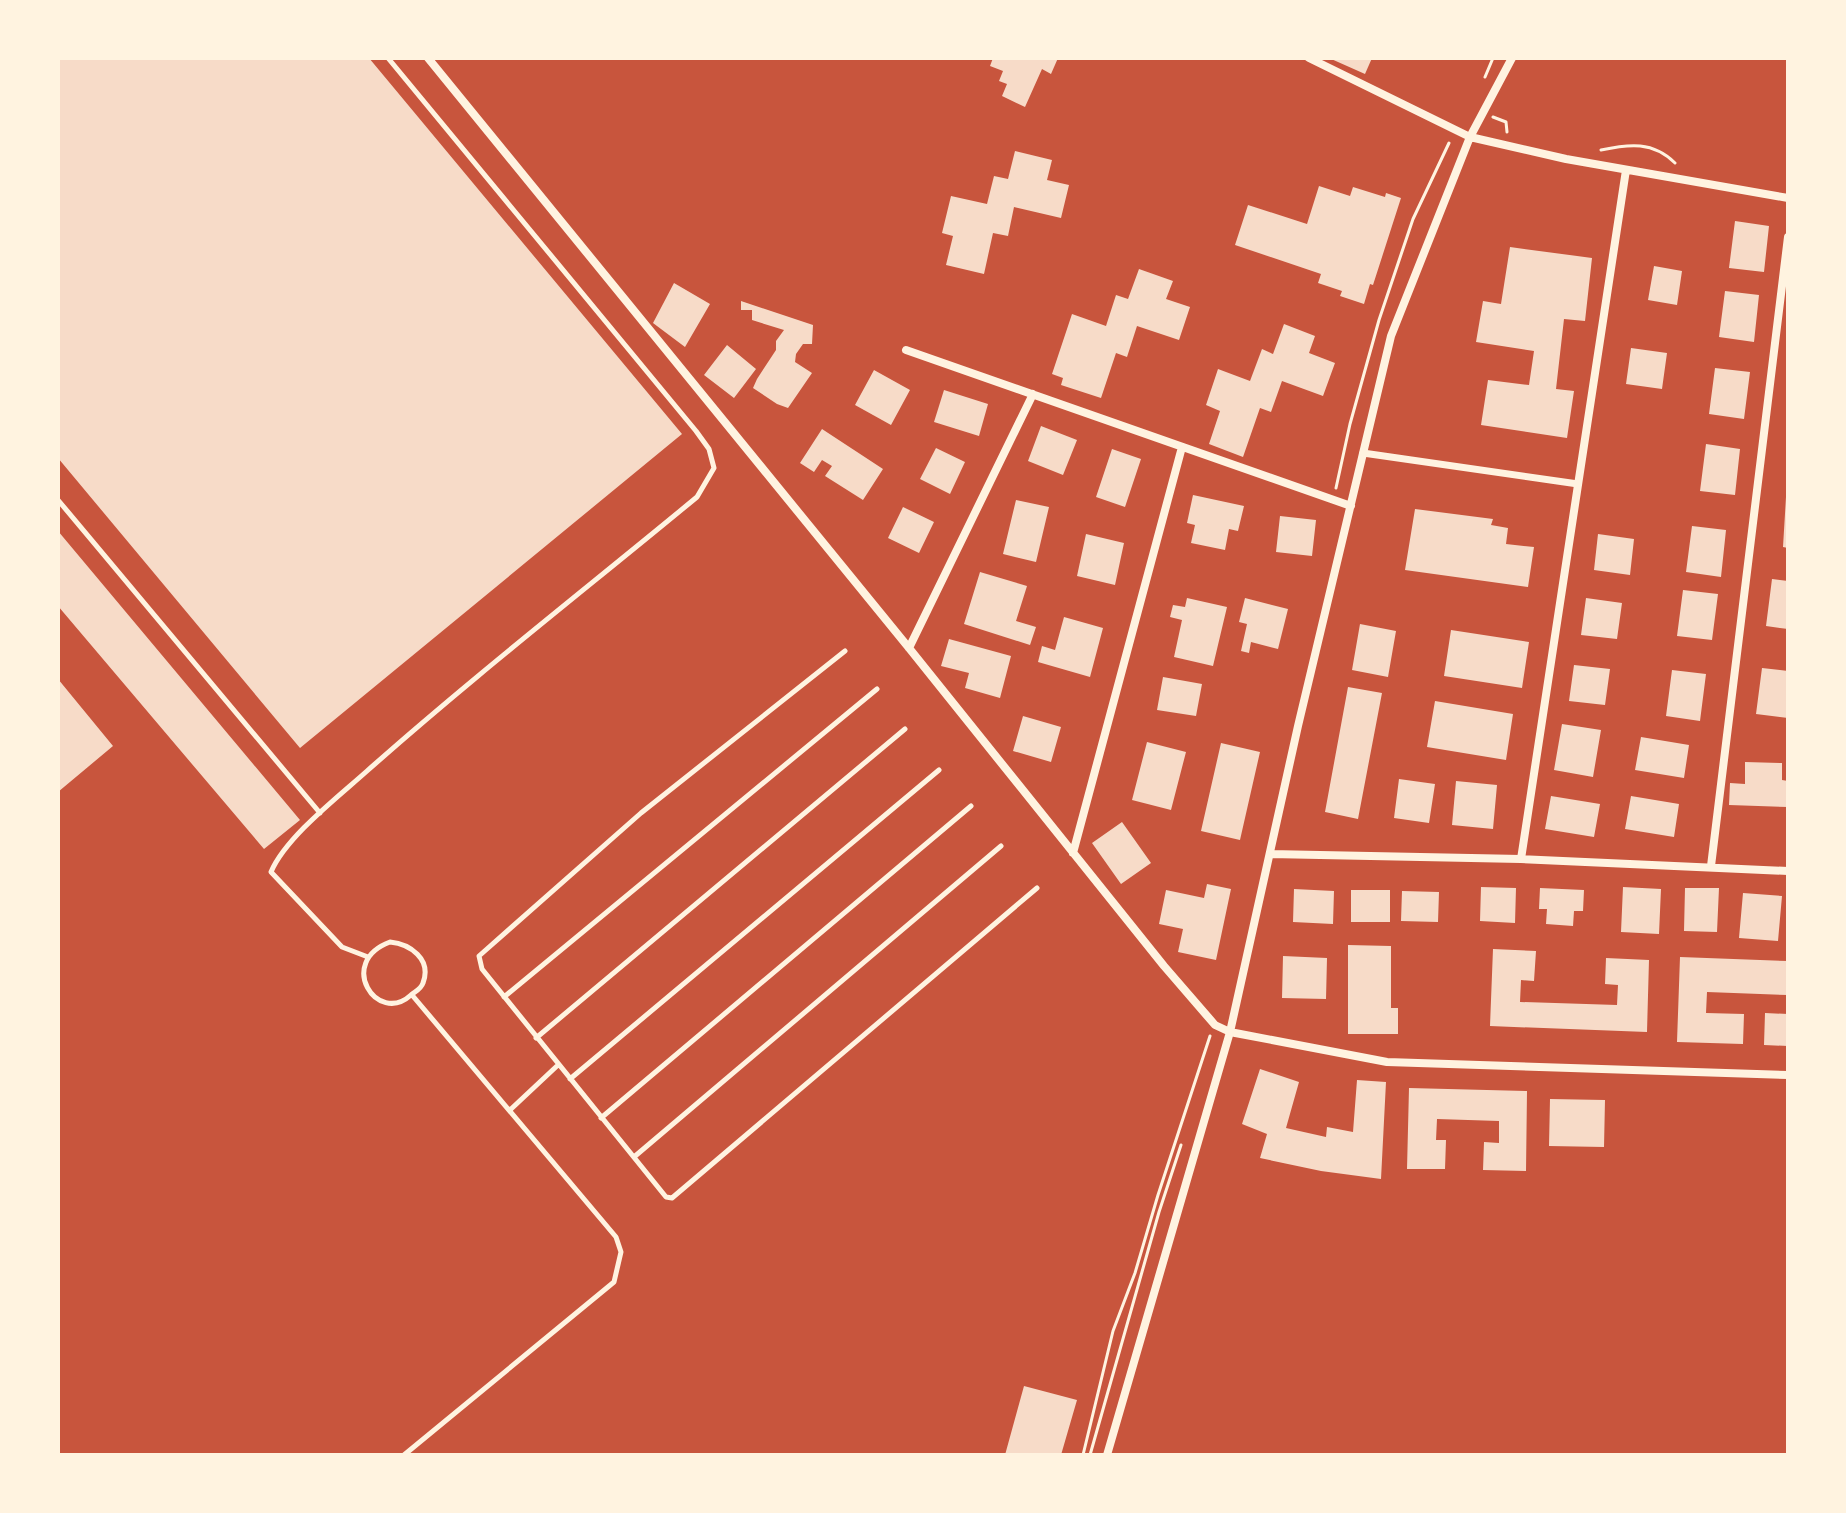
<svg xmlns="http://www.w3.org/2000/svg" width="1846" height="1513" font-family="'Open Sans',sans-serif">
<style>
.building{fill:#f7dbc8}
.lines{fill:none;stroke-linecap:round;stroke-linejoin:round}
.path{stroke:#fff3e0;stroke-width:3}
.service{stroke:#fff3e0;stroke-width:5}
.pedestrian{stroke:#fff3e0;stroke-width:7}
.minor{stroke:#fff3e0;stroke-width:8}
</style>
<rect width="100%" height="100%" fill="#c8553d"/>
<path class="building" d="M58 58H369L682 434 300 748 58 458Z
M993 58H1058L1051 74 1042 69 1025 107 1002 96 1007 84 999 81 1003 71 990 66Z
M1329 58H1372L1365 74Z
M1015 151 1052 160 1047 180 1069 185 1061 218 1014 207 1008 236 993 233 984 274 946 265 953 236 942 233 951 196 987 204 994 176 1008 179Z
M1319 186 1350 196 1353 187 1385 197 1386 193 1401 198 1373 285 1370 284 1364 304 1340 296 1342 291 1318 283 1321 274 1235 245 1248 205 1307 224Z
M1735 221 1769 226 1764 272 1729 268Z
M1510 247 1592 258 1585 321 1564 319 1556 389 1574 391 1567 438 1481 425 1488 380 1529 385 1534 351 1476 342 1483 301 1501 304Z
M1654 266 1682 271 1677 305 1648 300Z
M1139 269 1173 281 1166 299 1190 307 1179 340 1137 326 1127 357 1116 353 1101 398 1061 385 1063 378 1052 374 1072 314 1106 326 1116 295 1128 299Z
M674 283 710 304 685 347 653 323Z
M1725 291 1759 295 1754 342 1719 337Z
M741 301 813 325 812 344H803L796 354 795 362 812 373 788 408 777 404 753 388 757 379 776 350V341L784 330 752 320V310H741Z
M1284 324 1315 336 1309 353 1335 363 1323 396 1282 381 1271 412 1260 408 1243 457 1209 444 1220 411 1206 405 1218 369 1250 381 1262 349 1273 354Z
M727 345 756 369 734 398 704 375Z
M1631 348 1667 353 1662 389 1626 384Z
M1715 368 1750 372 1744 419 1709 414Z
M874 370 910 390 891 425 855 405Z
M944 390 988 404 979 436 934 422Z
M1041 426 1077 440 1063 475 1028 461Z
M822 429 883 469 863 500 825 476 832 466 822 460 814 472 800 463Z
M1706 444 1740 449 1735 495 1700 491Z
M936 448 965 462 950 494 920 479Z
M1112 449 1141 459 1125 507 1096 497Z
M1193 495 1244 506 1238 531 1229 529 1225 550 1191 543 1195 525 1187 523Z
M1786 497H1788V548L1783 547Z
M1016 500 1049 507 1036 562 1003 554Z
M903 507 934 522 919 553 888 538Z
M1415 509 1493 519 1491 525 1508 528 1506 544 1534 547 1528 587 1405 570Z
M1280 516 1316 520 1312 556 1276 552Z
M1692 526 1726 530 1721 577 1686 572Z
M58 531 300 820 264 849 58 606Z
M1086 534 1124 543 1115 585 1077 576Z
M1598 534 1634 539 1630 575 1594 570Z
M980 572 1027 586 1016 621 1036 627 1030 645 964 624Z
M1772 579 1788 581V629L1766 626Z
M1683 590 1718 594 1712 640 1677 636Z
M1187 598 1227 607 1213 666 1174 657 1182 620 1170 617 1173 605 1185 607Z
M1245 598 1288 609 1278 649 1251 642 1249 653 1241 651 1247 624 1239 622Z
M1586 598 1622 603 1617 639 1581 635Z
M1064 617 1103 628 1090 677 1038 662 1042 646 1055 650Z
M1360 624 1396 631 1388 677 1352 670Z
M1451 630 1529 642 1522 688 1444 676Z
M949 639 1011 656 1000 698 965 688 969 673 941 666Z
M1574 665 1610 669 1605 705 1569 701Z
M1762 668 1788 671V718L1756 714Z
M1672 670 1706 674 1700 721 1666 716Z
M1163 677 1202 684 1196 716 1157 710Z
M58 679 113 746 58 792Z
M1348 687 1382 693 1358 819 1325 812Z
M1435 701 1513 714 1506 760 1427 747Z
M1023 716 1061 727 1051 762 1013 751Z
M1562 724 1601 730 1593 777 1554 770Z
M1641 737 1689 745 1684 778 1635 770Z
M1147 742 1186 752 1171 810 1132 800Z
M1221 743 1260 752 1240 840 1201 831Z
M1745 762 1782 763V780L1788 781V807L1729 805 1730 783 1745 784Z
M1399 779 1435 784 1429 823 1394 818Z
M1456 781 1497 785 1493 829 1452 825Z
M1551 796 1600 804 1594 837 1545 829Z
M1631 796 1679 804 1674 837 1625 829Z
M1122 822 1151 863 1121 884 1092 843Z
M1207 884 1231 889 1216 960 1178 952 1183 929 1159 924 1166 890 1204 898Z
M1481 887 1516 888 1515 923 1480 921Z
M1623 887 1661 889 1659 934 1621 932Z
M1540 888 1584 890 1583 911H1574L1573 926 1546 924 1547 909H1539Z
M1685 888H1719L1717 932 1684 931Z
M1294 889 1334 891 1333 924 1293 922Z
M1351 890H1390V922H1351Z
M1402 891 1439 892 1438 922 1401 921Z
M1743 893 1782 896 1778 941 1739 938Z
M1348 945 1391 946V1008H1398V1034H1348Z
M1493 949 1536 951 1534 981 1521 980 1520 1002 1617 1005 1618 985 1605 984 1606 958 1649 960 1647 1032 1490 1026Z
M1283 956 1327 958 1326 999 1282 998Z
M1680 957 1788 961V995L1707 992 1706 1013 1744 1014 1743 1044 1677 1042Z
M1765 1013 1788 1014V1046L1764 1045Z
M1260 1069 1299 1082 1286 1128 1326 1137 1327 1127 1353 1132 1357 1080 1386 1082 1381 1179 1321 1171 1260 1158 1267 1134 1242 1124Z
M1409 1088 1527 1091 1526 1171 1483 1170 1484 1142 1499 1143V1121L1437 1119 1436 1140H1446L1445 1169H1407Z
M1550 1099 1605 1100 1604 1147 1549 1146Z
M1024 1386 1077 1400 1061 1455H1005Z"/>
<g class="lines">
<path class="path" d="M1485 77 1493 58
M1493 117 1506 122 1507 132
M1601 150C1629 144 1653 141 1675 163
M1336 488 1350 424 1379 320 1413 219 1449 143
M1083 1455 1113 1331 1135 1273 1158 1195 1210 1036
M1090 1455 1159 1212 1181 1145"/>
<path class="service" d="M58 500 320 813
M845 651 641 813 479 956 482 969 666 1197 672 1198 1037 888
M390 942C410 944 432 959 423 983 421 989 416 991 411 995 377 1026 336 962 390 942Z
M368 957 342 947 271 872C286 837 338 797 367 771 474 676 587 588 697 497L714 468 709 449 696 431 388 58
M504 997 877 689
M536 1038 905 729
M570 1079 939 770
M510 1110 558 1065
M601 1118 971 806
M634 1157 1001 846
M404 1455 614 1282 621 1252 616 1237 412 995"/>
<path class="pedestrian" d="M1363 453 1578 484"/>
<path class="minor" d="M428 58 909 648 1164 966 1215 1025 1230 1032 1387 1062 1788 1075
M1309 58 1470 137 1566 159 1788 198
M906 350 1351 506
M909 648 1033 394
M1073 853 1182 447
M1270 854 1521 859 1788 871
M1521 859 1626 170
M1711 866 1788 237
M1107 1455 1230 1032 1298 726 1391 336 1470 137 1512 58"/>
</g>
<rect width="1846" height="1513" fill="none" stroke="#fff3e0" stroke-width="120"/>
</svg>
